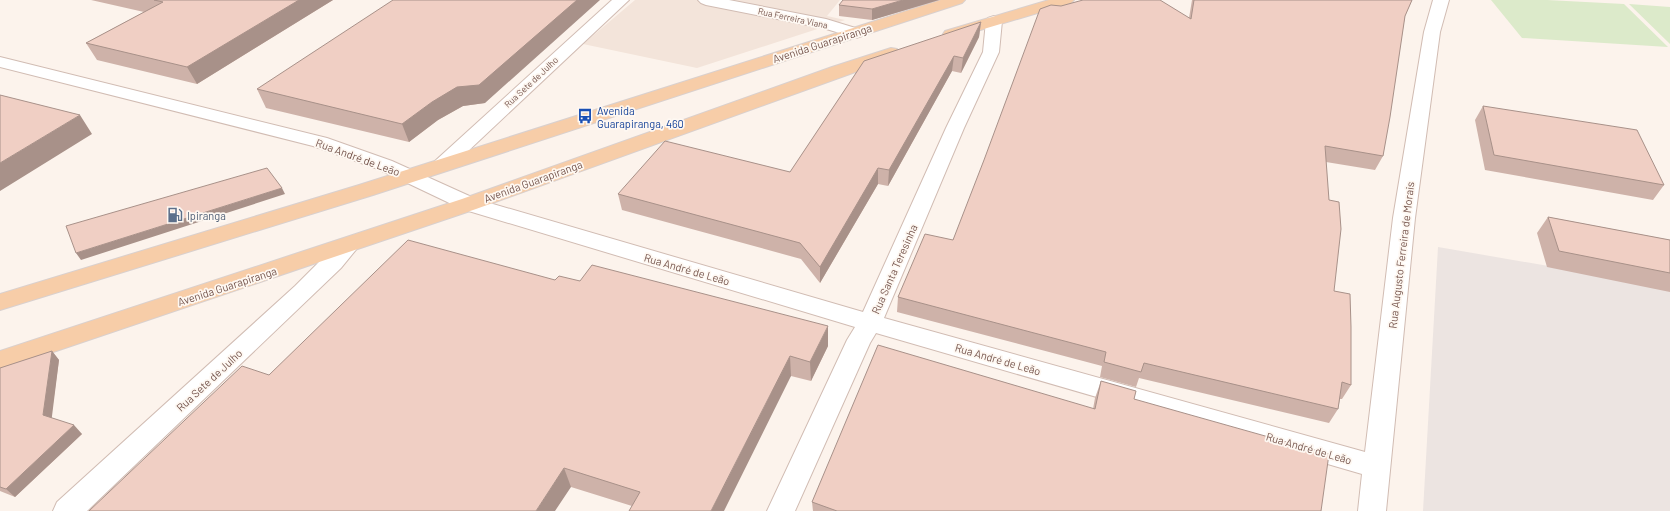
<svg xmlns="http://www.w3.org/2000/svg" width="1670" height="511" font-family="Barlow,sans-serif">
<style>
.residential{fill:#f3e4da}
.industrial{fill:#ece4e1}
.green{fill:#dceaca}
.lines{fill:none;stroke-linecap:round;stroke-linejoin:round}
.minor-casing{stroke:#d1bcb3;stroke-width:2}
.major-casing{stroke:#d9d0ce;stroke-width:2}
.minor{fill:#fff;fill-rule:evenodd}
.major{fill:#f7cda8;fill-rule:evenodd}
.wall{fill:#ceb2a9}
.shaded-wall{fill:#a89189}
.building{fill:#f0cfc4;stroke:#a89189}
.labels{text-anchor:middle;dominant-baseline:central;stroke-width:3.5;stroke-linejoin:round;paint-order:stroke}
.far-street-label{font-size:9px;fill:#77574f;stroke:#fef8f2}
.street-label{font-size:11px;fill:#77574f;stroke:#fef8f2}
.transit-label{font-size:11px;fill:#164399;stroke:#fef8f2;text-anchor:start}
.service-label{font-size:11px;fill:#4e5e75;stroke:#fef8f2;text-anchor:start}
</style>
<rect width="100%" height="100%" fill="#fcf3ec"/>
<path class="residential" d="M635 0H840L827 16 845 20 697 68 583 44Z"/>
<path class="industrial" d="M1438 247 1670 287V511H1423Z"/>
<path class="green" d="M1491 0H1547L1624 4 1668 47 1522 38Z
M1629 4 1670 7V44Z"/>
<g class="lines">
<g class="minor-casing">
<path id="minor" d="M612 0H629L449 169 442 171 435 169 432 165 435 161Z
M698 0H729L826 19 862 30 864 33 862 36 856 38 823 28 706 5 701 3Z
M1433 0H1449L1440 32 1415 218 1386 511H1358L1362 474 876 333 870 343 795 511H767L847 340 855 327 462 209 378 169 313 146 0 67V57L327 138 392 161 476 199 863 312 946 128 983 52 986 21 988 18 994 16 1000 18 1002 21 999 52 964 128 884 318 1365 452 1393 218 1424 32Z
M348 239 356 241 359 246 341 268 87 511H53L57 502 295 286 340 241Z"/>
</g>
<g class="major-casing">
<path id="major" d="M941 0H965L962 3 373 195 0 310V294L359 185Z
M1049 0H1074L1071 3 957 37 951 39 945 37 943 34 945 31Z
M891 48 897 49 899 53 897 57 476 209 0 370V351L462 199 832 67Z"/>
</g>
<use href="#minor" class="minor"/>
<use href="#major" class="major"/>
</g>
<path class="wall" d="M91 0H333L197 84 97 60 86 43 144 12Z
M939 0 872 20 839 16V5Z
M1192 0H1412L1405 16 1383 156 1375 170 1326 162 1334 291 1351 385 1342 399H1340L1338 409 1329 423 1139 378 1136 387 1100 377 1102 366 897 312 898 297 953 240 1061 6 1189 18Z
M981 22 979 37 961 73 952 71 888 186 878 184 820 283 801 259 622 210 618 194 790 172Z
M257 89 485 103 463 106 438 120 409 142 266 108Z
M1483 106 1664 185 1653 200 1485 170 1475 120Z
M1548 217 1670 240V292L1547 267 1537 233Z
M555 280 828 346 811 381 791 376 632 506 571 487 269 375Z
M52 351 59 360 51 418 82 434 15 497 0 491V368Z
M1101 381 1134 399 1321 511H813L812 502 1093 409 1095 398Z"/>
<path class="shaded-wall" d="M299 0H333L197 84 187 67Z
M577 0H600L485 103 463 106 438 120 409 142 402 124 432 102Z
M903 0H939L872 20V9Z
M981 22 979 37 961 73 963 58Z
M954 56 952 71 888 186 889 170Z
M80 115 92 134 0 191V163Z
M878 168V184L820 283V267Z
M282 188 285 194 81 260 76 253Z
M828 326V346L811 381 810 362Z
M52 351 59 360 51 424 43 415Z
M790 356 791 376 724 511H711Z
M74 425 82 434 15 497 6 489Z
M564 468 571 487 555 511H536Z"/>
<path class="building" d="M154 0H299L187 67 86 43 163 2Z
M393 0H577L479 85 457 87 432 102 402 124 257 89Z
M843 0H903L872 9 839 5Z
M1083 0H1160L1191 19 1194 0H1412L1405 16 1390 117 1383 156 1325 146 1329 200 1339 202 1341 229 1334 291 1350 294 1351 327V385L1342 382 1338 409 1144 363 1141 372 1104 362 1106 352 898 297 925 234 953 240 984 160 1040 9 1051 5 1061 6Z
M981 22 963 58 954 56 889 170 878 168 820 267 800 243 618 194 665 141 790 172 864 61Z
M0 95 80 115 0 163Z
M1483 106 1637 130 1664 185 1494 155Z
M267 168 282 188 76 253 66 226Z
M1548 217 1670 240V273L1559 251Z
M408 240 555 280 559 276 580 281 592 265 828 326 810 362 790 356 711 511H629L640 492 564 468 536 511H89L242 366 269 375Z
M878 345 1095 409 1101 381 1136 391 1134 399 1329 454 1321 511H837L812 502Z
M52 351 43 415 74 425 6 489 0 487V368Z"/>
<defs>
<g id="bus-bare" transform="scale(1.2)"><path d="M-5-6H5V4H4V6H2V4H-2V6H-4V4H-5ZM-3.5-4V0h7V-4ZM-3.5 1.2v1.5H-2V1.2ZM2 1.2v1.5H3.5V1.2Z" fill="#1a4fb4" stroke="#fef8f2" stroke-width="2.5" paint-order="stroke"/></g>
<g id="fuel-bare" transform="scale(1.2)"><path d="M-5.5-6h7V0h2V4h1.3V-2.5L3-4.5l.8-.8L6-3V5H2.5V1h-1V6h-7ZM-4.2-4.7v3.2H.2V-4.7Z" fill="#5c6f8a" stroke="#fef8f2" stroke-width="2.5" paint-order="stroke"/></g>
</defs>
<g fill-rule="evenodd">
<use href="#bus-bare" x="585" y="116"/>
<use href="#fuel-bare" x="175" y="215"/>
</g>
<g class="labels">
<g class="far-street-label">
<text transform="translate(793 18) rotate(12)">Rua Ferreira Viana</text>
<text transform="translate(531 82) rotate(-43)">Rua Sete de Julho</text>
</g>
<g class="street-label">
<text transform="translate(822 43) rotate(-18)">Avenida Guarapiranga</text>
<text transform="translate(358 157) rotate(20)">Rua André de Leão</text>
<text transform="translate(533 181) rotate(-20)">Avenida Guarapiranga</text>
<text transform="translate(1401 255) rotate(-83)">Rua Augusto Ferreira de Morais</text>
<text transform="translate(687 269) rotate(16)">Rua André de Leão</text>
<text transform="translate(894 269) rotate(-66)">Rua Santa Teresinha</text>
<text transform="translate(227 286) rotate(-18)">Avenida Guarapiranga</text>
<text transform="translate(998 359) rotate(16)">Rua André de Leão</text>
<text transform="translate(209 380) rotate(-43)">Rua Sete de Julho</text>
<text transform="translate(1309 448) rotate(16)">Rua André de Leão</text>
</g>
<g class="transit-label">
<text x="597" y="110">Avenida<tspan x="597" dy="13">Guarapiranga, 460</tspan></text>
</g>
<g class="service-label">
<text x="187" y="215">Ipiranga</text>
</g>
</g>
</svg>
